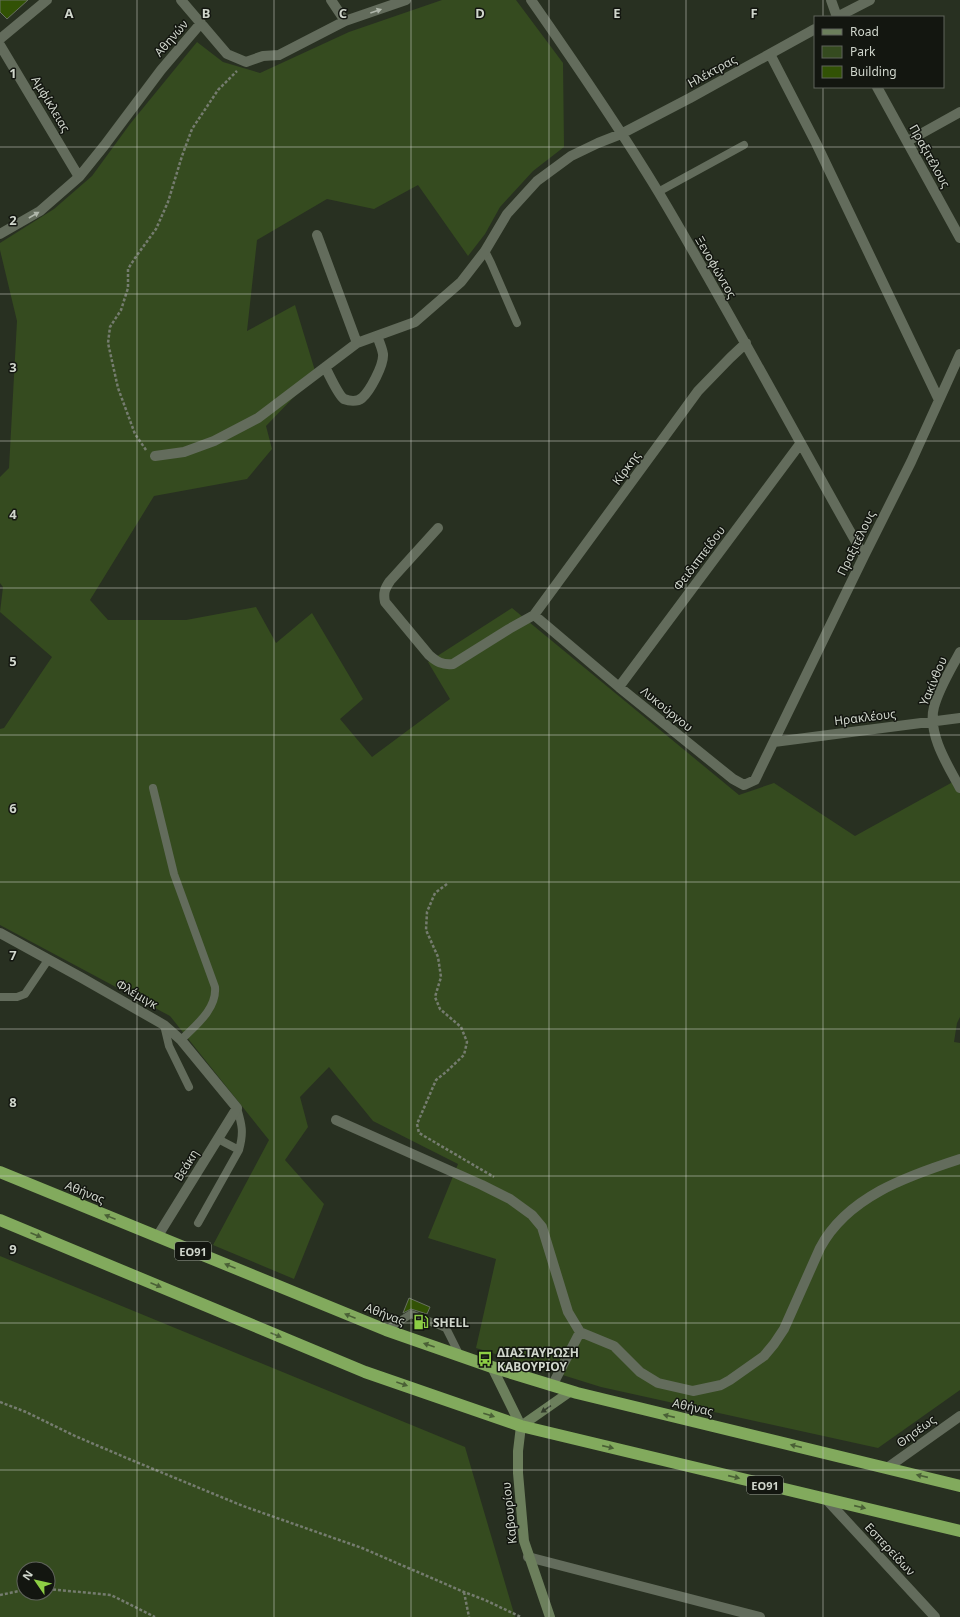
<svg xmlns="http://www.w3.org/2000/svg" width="960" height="1617" font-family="'Noto Sans',sans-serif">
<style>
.green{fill:#354b1f;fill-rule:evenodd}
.building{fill:#325205;stroke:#677060}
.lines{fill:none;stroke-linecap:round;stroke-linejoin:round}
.path{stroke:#757c6f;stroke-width:2.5;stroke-dasharray:3 2;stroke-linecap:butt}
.lane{stroke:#636c5c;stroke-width:8}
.street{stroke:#636c5c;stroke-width:10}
.secondary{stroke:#6c7f5c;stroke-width:10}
.highway{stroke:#82aa5d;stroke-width:12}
.oneway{fill:#afb6aa}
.oneway2{fill:#4a6036}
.oneway3{fill:#323b2b}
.grid{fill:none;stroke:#d0d6cc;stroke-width:1;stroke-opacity:0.55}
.labels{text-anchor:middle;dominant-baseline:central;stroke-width:3;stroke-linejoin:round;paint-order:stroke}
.shield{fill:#131610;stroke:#979c94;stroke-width:1}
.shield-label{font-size:11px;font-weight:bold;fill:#d0d6cc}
.street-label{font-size:12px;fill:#d0d6cc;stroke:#131610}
.poi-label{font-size:12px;font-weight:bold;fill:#d0d6cc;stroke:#131610;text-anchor:start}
.grid-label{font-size:13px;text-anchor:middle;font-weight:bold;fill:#d0d6cc;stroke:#131610;stroke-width:3;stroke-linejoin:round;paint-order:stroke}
</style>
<rect width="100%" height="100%" fill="#283021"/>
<path class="green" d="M442 0H516L563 63 564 147 533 171 500 207 485 234 468 256 418 185 374 209 327 199 257 240 247 331 295 305 316 374 266 426 272 449 247 479 154 496 90 600 108 620H186L256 607 276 643 312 613 363 699 340 719 372 757 450 699 428 662 512 608 739 795 774 783 855 836 960 778V1017L957 1023 954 1042 960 1043V1390L878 1448 601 1387 476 1348 496 1259 428 1238 458 1164 373 1121 329 1067 300 1097 308 1127 285 1160 324 1204 294 1279 213 1245 269 1140 170 1016 0 925V729L4 728 52 657 0 612 3 587 0 583V477L9 468 17 321 0 250V243L54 209 92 176 130 124 197 42 223 62 260 73 349 32Z
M0 1256 465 1447 515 1617H0ZM24 1569H48V1593H24Z"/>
<path class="building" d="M0 0H28L7 19 0 12Z
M409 1298 430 1307 427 1314 411 1309 403 1313Z"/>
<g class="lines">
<path class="path" d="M146 450 135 434 118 388 108 343 110 327 121 310 128 288V269L135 258 156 229 168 202 182 156 192 129 218 90 237 71
M447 884 435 893 427 912 426 930 438 957 441 977 435 997 440 1009 461 1027 467 1042 464 1055 446 1072 436 1080 417 1124 419 1133 494 1177
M0 1402 26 1412 75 1436 129 1459 243 1506 362 1548 464 1592 485 1600 521 1617
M48 1589 111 1595 155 1617
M464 1592 469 1617
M0 1595 24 1590"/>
<path class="lane" d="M658 192 744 145
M485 251 491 263 517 323
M153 788 174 874 215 987C217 1009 196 1025 181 1040
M0 997H17L25 994 48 960
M164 1025 169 1046 189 1087
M237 1108C242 1125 244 1132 239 1150
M198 1223 239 1150 218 1139
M386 1330 411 1314 446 1328 460 1356"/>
<path class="street" d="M181 0 227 54 246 62 263 56 279 55 345 21 406 0
M331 0 345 21
M531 0C575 63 619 127 659 193 730 312 795 435 864 556
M831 0 837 17
M837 17 870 0
M0 39 47 0
M0 45 79 177
M770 54 816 143 939 400
M877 87 960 238
M908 141 960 112
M0 234 40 211 79 177 104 146 161 70 201 23
M317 235 357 343
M325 367C329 374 338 395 344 399 349 401 357 402 362 398 370 391 384 365 383 354 382 348 379 341 377 336
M155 456 184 452 214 441 258 418 357 343 415 322 461 282 485 251 507 214 537 181 571 156 598 143 621 134 690 98 815 29
M438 528 390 581C385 588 383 593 385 602L429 655C437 662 442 665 453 664L509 629 534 615 698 391 730 358 746 343
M534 615 619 687 733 779 744 785 755 780 864 556 911 462 960 354
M960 652C951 669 939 688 934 707 927 733 948 766 960 788
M619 687 800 444
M774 742 960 718
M0 933 82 978 164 1025 181 1040 237 1108 157 1237
M336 1120 482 1185 510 1199 532 1215 542 1227 568 1312 580 1332 552 1386
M580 1332 614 1346 640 1372 658 1383 693 1391 721 1385 730 1380 764 1356 774 1344 784 1329 820 1248C847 1197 907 1176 960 1159
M887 1468 960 1416
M826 1499 935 1617
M528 1557 760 1617"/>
<path class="secondary" d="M492 1367 521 1426
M521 1426 518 1451V1473L524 1541 550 1617
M521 1426 571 1391"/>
<path class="highway" d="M0 1172 386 1330 492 1367 577 1393 960 1486
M0 1220 365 1372 521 1426 960 1531"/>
</g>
<defs><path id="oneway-solid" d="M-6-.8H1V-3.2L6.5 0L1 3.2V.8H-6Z"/></defs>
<g class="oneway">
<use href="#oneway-solid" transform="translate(376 11) rotate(-19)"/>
<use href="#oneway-solid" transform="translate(34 215) rotate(-30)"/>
</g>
<g class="oneway2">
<use href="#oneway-solid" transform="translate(110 1217) rotate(-158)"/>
<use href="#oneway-solid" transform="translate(36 1235) rotate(23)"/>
<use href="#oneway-solid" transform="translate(230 1266) rotate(-158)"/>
<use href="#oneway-solid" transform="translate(156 1285) rotate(23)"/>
<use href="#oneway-solid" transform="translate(350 1316) rotate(-158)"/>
<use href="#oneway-solid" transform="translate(276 1335) rotate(23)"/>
<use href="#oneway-solid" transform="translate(429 1345) rotate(-161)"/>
<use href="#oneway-solid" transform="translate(402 1384) rotate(19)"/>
<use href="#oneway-solid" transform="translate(489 1415) rotate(18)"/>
<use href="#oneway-solid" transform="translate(669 1416) rotate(-167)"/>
<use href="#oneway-solid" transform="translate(796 1446) rotate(-167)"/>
<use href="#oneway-solid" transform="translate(608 1447) rotate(13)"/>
<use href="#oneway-solid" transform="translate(922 1476) rotate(-167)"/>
<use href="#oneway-solid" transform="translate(734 1477) rotate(13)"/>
<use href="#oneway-solid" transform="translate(860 1507) rotate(13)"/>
</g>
<use class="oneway3" href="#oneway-solid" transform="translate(546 1409) rotate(145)"/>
<path class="grid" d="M137 0V1617M274 0V1617M411 0V1617M549 0V1617M686 0V1617M823 0V17M823 87V1617M0 147H960M0 294H960M0 441H960M0 588H960M0 735H960M0 882H960M0 1029H960M0 1176H960M0 1323H960M0 1470H960"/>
<defs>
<g id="fuel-bare" transform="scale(1.2)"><path d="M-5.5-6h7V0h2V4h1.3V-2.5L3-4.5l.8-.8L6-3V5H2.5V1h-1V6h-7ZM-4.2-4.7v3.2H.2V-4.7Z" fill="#8dce44" stroke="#131610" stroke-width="2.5" paint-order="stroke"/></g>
<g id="bus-bare" transform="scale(1.2)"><path d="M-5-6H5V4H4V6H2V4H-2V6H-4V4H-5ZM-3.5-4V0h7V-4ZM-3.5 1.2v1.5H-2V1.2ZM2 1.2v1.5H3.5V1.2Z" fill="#8dce44" stroke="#131610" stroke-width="2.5" paint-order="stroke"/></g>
</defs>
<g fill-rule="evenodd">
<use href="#fuel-bare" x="421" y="1322"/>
<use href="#bus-bare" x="485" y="1359"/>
</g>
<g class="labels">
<g class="shield">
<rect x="175" y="1242" width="36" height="18" rx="3"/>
<rect x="747" y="1476" width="36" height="18" rx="3"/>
</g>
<g class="shield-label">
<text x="193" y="1251">ΕΟ91</text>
<text x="765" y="1485">ΕΟ91</text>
</g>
<g class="street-label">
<text transform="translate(171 38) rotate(-49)">Αθηνών</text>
<text transform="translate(712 71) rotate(-29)">Ηλέκτρας</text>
<text transform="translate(51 104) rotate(59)">Αμφίκλειας</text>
<text transform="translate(930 156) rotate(61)">Πραξιτέλους</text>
<text transform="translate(716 267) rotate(60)">Ξενοφώντος</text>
<text transform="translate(626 468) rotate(-54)">Κίρκης</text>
<text transform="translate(856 543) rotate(-64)">Πραξιτέλους</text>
<text transform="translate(699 558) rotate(-53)">Φειδιππείδου</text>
<text transform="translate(933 681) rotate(-67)">Υακίνθου</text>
<text transform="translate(667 709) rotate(39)">Λυκούργου</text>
<text transform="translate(865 717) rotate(-7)">Ηρακλέους</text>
<text transform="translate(137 994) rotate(30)">Φλέμιγκ</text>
<text transform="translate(186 1165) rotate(-58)">Βεάκη</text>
<text transform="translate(85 1192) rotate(22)">Αθήνας</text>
<text transform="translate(385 1314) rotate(21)">Αθήνας</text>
<text transform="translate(693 1407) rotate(13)">Αθήνας</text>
<text transform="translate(916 1431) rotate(-36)">Θησέως</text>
<text transform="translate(509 1513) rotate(-96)">Καβουρίου</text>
<text transform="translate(890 1549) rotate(47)">Εσπερείδων</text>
</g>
<g class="poi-label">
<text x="433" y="1322">SHELL</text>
<text x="497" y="1352">ΔΙΑΣΤΑΥΡΩΣΗ<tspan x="497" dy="14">ΚΑΒΟΥΡΙΟΥ</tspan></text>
</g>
</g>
<g class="grid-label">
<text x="69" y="18">A</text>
<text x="206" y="18">B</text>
<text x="343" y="18">C</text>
<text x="480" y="18">D</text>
<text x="617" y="18">E</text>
<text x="754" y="18">F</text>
<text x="13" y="78">1</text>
<text x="13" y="225">2</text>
<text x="13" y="372">3</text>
<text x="13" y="519">4</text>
<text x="13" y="666">5</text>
<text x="13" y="813">6</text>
<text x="13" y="960">7</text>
<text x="13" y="1107">8</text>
<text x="13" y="1254">9</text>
</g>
<rect x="814" y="16" width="130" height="72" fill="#131610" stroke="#5f635b"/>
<rect x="822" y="29" width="20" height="6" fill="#6c7f5c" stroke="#5f635b"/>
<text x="850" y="36" font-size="12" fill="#d0d6cc">Road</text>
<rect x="822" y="46" width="20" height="12" fill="#354b1f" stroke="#5f635b"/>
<text x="850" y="56" font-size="12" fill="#d0d6cc">Park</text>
<rect x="822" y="66" width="20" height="12" fill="#325205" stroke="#5f635b"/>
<text x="850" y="76" font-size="12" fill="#d0d6cc">Building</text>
<g transform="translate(36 1581) rotate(304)"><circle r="19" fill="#131610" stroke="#5f635b"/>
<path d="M0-3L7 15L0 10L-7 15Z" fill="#8dce44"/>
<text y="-6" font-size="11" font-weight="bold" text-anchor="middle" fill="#d0d6cc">N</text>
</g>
</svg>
